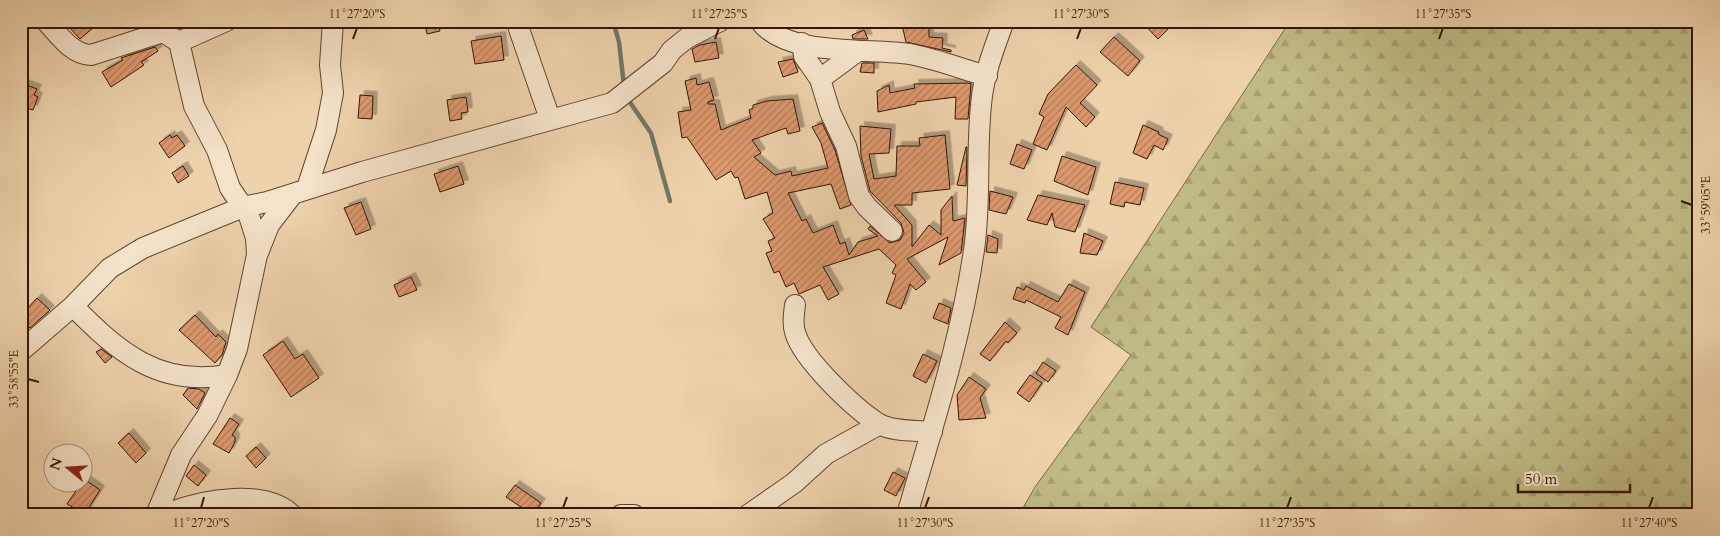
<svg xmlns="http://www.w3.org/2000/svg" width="1720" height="536" font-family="Cardo,serif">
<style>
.forest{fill:url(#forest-firs);stroke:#7a6844}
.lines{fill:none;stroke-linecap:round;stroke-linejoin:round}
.stream{stroke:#717765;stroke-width:4.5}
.building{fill:url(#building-hatch);stroke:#331504;filter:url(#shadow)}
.minor-casing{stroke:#62442e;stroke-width:22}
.minor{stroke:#f4e2c9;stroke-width:20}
.ticks{fill:none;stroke:#331504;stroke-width:2}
.neatline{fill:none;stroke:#331504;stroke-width:2}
.ticks-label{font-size:12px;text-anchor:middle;fill:#331504}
</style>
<defs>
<pattern id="forest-firs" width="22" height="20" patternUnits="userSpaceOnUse" patternTransform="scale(1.25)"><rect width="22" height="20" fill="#c0ba84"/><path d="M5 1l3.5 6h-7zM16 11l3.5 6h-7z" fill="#a59f70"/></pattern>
<pattern id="building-hatch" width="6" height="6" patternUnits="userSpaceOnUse" patternTransform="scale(1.25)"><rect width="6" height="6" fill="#de996e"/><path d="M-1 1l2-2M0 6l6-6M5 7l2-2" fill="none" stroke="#b57c58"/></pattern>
<filter id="shadow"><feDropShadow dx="4.5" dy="-4.5" stdDeviation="0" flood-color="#0004"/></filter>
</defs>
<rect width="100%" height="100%" fill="#eed2ac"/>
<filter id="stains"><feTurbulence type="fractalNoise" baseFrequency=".004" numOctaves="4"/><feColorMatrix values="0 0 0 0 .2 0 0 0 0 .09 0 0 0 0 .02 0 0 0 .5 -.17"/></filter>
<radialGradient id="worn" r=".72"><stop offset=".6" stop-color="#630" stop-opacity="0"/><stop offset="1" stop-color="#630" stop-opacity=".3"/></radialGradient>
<path class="forest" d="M1290 21H1699V515H1019L1035 487 1131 355 1091 327Z"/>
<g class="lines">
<path class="stream" d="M613 21 619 42 624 86
M627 98 651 133 670 201"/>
</g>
<path class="building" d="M78 21H101L80 39 70 28Z
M424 21H438L440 31 427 34Z
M901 21H929V37L943 38 942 48 951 50V52L906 42Z
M1141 21H1176L1158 39Z
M864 30 868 39H853L852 35Z
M501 36 504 60 475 64 471 41Z
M1114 37 1140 61 1128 76 1100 52Z
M716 42 719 58 695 62 692 49 700 45Z
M155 47 158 51 141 62 144 65 111 87 102 72 123 60 121 58Z
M793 59 798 72 783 77 778 62Z
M862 63H874V73L860 72Z
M1076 65 1097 85 1080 103 1095 117 1086 127 1066 107 1047 150 1033 144 1044 117 1039 114 1048 94Z
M696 78 697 85 709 82 714 100 708 102V104H715L721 130 751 118 749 110 753 108V105L767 101 793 99 800 131 788 134 786 128 752 140 761 153 754 157 775 175 791 171 792 176 828 168 821 143 812 127 822 123 835 150 851 205 840 209 831 184 788 193 802 221 806 219 813 233 833 225 840 244 845 242 849 255 858 242 878 236 868 229 870 226 890 243 900 240 904 233 901 223 870 191 861 156 860 126 891 129 889 153 869 154 874 179 896 176 897 146H920L919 138 945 135 950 189 912 193V205H894L912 225V247L929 225 941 235V210L952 196 953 221 965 218 961 253 939 265 948 237 907 259 926 282 916 290 910 284 901 309 886 303 896 275 892 273 896 265 879 249 823 267 839 294 828 300 820 285 799 294 794 283 786 287 779 271 774 273 766 253 772 251 768 241 775 238 763 219 773 213 767 192 745 199 738 177 735 178 731 171 716 180 687 137 682 138 678 112 691 110 685 81Z
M21 83 37 89 34 95 38 97 33 110 21 106Z
M968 83 971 84 968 119H955L956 97 916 102V104L878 112 877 91 889 85 890 93 915 88 914 84Z
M360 95 373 96 372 119 358 118Z
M466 97 468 112 461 113 462 119 450 121 447 100Z
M1143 125 1159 132 1158 134 1168 139 1163 150 1154 145 1147 159 1133 153Z
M170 135 172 138 177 135 185 146 169 158 159 143Z
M1017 144 1032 150 1024 169 1010 164Z
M966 147H967L966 186 957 185Z
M1062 156 1096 167 1088 195 1054 181Z
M183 166 189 176 178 183 172 173Z
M458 166 464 184 440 192 434 174Z
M1115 182 1144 188 1140 205 1125 202 1124 207 1110 204Z
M990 191 1013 197 1006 214 989 210Z
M1038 195 1085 205 1075 232 1055 227 1052 213 1047 225 1027 220Z
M361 202 371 229 356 235 344 208Z
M1084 233 1103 241 1097 255 1080 253Z
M988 235 998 239 997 253 986 252Z
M411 277 417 290 399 297 394 285Z
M1069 284 1085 292 1068 335 1055 328 1061 317 1026 300 1025 303 1013 299 1017 287 1024 290 1026 286 1058 302Z
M37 298 50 310 30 328 22 320 29 314 26 310Z
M939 303 951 308 948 324 933 318Z
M195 315 216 337 218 334 226 342 222 355 215 363 179 330Z
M1005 322 1017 333 1008 343 1006 341 990 361 980 354Z
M283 341 295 359 303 354 319 378 291 397 263 355Z
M101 349 112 357 105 363 96 352Z
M923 354 937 361 926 383 913 376Z
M1043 362 1056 371 1048 382 1036 373Z
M1030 375 1042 383 1029 402 1017 393Z
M969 377 986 389 980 398 986 418 959 420 957 395Z
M188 388 199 389 205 393 197 409 183 395Z
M230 418 239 424 232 435 235 437V442L229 453 213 444Z
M129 433 146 453 136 463 118 443Z
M256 447 266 458 256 468 246 456Z
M194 465 206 475 198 486 186 476Z
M893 472 905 478 896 496 884 490Z
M84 479 100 490 85 514 67 504Z
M515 485 541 503 533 515 506 497Z"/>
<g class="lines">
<g class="minor-casing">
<path id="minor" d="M46 21C59 35 71 54 91 55L163 32 179 42 226 21
M519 21V29L550 119
M760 21C786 57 869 48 910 54 936 59 962 69 987 76
M802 43 804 56 820 79 830 112 846 146 859 196 867 207 892 231
M820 79 858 51
M307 188 326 130 333 93 330 65 333 21
M258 253 269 225 292 195
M795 305C794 314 792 323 795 332 802 359 855 409 879 424 894 432 916 430 932 432
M73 306C118 352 159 387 227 375
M21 351 73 306 110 268 143 248 243 207 267 202 362 172 612 103 663 63 672 50 687 38 720 21
M171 512C203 500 265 488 292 515
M156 515 181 455 207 416 227 375 237 349 257 255 256 238 249 216 230 188 217 150 194 106 179 42
M621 515H634
M748 515 794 483 826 454 880 424
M907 515C932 428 961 340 974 250 981 202 976 154 981 105 983 77 994 48 1004 21"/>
</g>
<use href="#minor" class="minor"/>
</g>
<path class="ticks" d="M353 39 357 28M715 39 719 28M1077 39 1081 28M1439 39 1443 28M1681 201 1692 205M28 379 39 382M201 508 204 497M563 508 567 497M925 508 929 497M1287 508 1291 497M1649 508 1653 497"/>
<rect width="1720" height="536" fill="none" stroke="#eed2ac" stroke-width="55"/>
<g transform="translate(68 468) rotate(288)"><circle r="24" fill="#f4e2c9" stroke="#a7907a"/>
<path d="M0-4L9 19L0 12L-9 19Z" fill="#8f2418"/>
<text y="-8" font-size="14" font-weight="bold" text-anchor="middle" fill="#331504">N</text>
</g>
<path d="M1518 484v8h112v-8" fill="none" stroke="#331504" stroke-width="2.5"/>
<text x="1525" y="484" font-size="15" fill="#331504" stroke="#f4e2c9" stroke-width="4" paint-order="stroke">50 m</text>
<rect x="28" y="28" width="1664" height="480" class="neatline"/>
<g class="ticks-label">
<text x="357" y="18">11°27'20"S</text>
<text x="719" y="18">11°27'25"S</text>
<text x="1081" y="18">11°27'30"S</text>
<text x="1443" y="18">11°27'35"S</text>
<text transform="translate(1706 205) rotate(-90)" y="4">33°59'05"E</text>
<text transform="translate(14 379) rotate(-90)" y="4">33°58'55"E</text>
<text x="201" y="527">11°27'20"S</text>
<text x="563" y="527">11°27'25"S</text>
<text x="925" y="527">11°27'30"S</text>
<text x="1287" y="527">11°27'35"S</text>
<text x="1649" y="527">11°27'40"S</text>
</g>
<rect width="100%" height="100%" filter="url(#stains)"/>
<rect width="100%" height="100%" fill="url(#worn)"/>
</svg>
